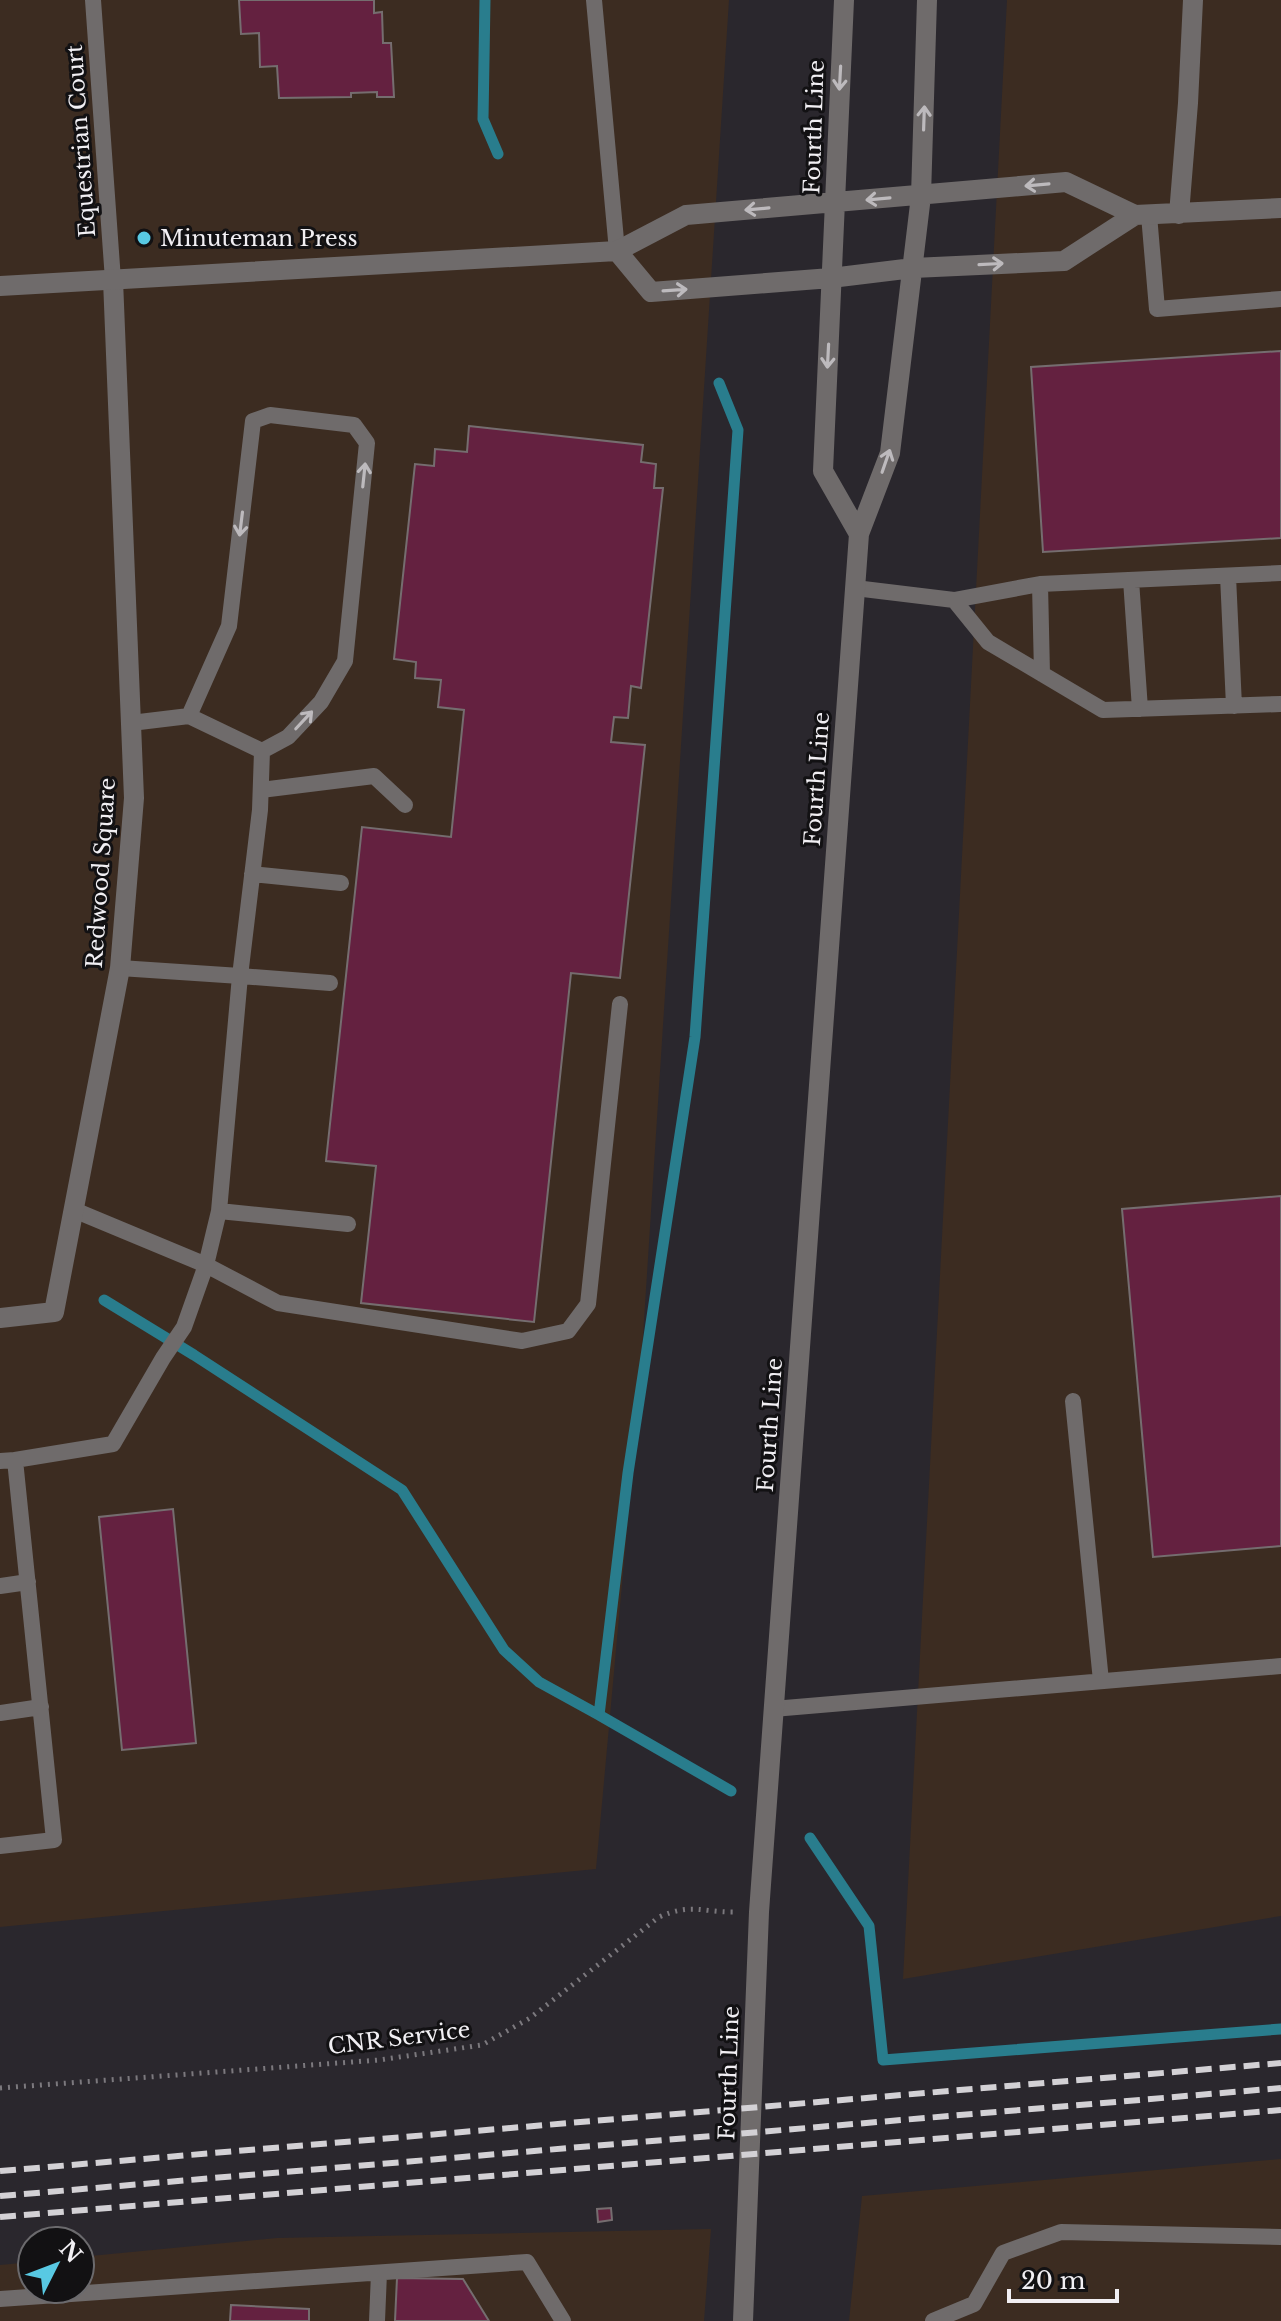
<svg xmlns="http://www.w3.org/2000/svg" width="1281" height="2321" font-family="'Libre Baskerville',serif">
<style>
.industrial{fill:#3c2c21}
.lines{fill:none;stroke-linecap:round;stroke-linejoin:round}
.stream{stroke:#297d8d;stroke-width:11}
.building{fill:#642140;stroke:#756d6f;stroke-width:2}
.path{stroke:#7c797e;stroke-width:5;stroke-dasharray:2 6;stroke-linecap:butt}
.service{stroke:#6f6b6b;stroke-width:16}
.minor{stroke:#6f6b6b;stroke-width:20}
.tertiary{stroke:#6f6b6b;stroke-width:20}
.rail{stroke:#d3d1d5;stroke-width:6;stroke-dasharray:16 8;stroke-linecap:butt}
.oneway{stroke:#bdbabd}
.poi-dot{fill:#58c9e3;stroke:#121113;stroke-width:3}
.labels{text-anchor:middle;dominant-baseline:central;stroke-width:6;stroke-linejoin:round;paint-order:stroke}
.street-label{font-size:22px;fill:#f1eff3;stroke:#121113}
.poi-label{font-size:22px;fill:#f1eff3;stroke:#121113;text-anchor:start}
</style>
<rect width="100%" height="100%" fill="#2a272d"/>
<path class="industrial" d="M0 0H729L639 1398 596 1869 0 1927Z
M1007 0H1281V1916L903 1979Z
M1281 2159V2321H849L862 2196Z
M711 2229 704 2321H0V2265L32 2262V2289H80V2257L277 2238Z"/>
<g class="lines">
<path class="stream" d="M485 0 483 119 498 154
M719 383 738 430 695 1037 628 1473 599 1715 731 1791
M104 1300 194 1355 402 1490 504 1650 539 1682 599 1715
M810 1838 869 1926 883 2060 1281 2029"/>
</g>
<path class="building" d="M239 0H374V13L382 12 383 43H391L394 97H377V92L351 93V97L279 98 277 66 260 67 259 33 241 34Z
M1281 351V538L1043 552 1031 367Z
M469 426 643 445 641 462 656 464 654 488H663L641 688 631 686 628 718 614 717 611 742 645 745 620 978 571 973 534 1322 361 1303 376 1166 326 1161 362 827 451 837 464 710 438 707 441 680 415 678 416 662 394 659 415 464 434 466 435 449 467 452Z
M1281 1196V1546L1153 1557 1122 1209Z
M173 1509 196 1743 122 1750 99 1517Z
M611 2208 612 2220 598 2222 597 2209Z
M397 2278 463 2279 489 2321H395Z
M231 2305 309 2309V2321H230Z"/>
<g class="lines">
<path class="path" d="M0 2088 379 2060 482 2045 530 2018 659 1917C691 1903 701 1912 733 1912"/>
<path class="service" d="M93 0 113 280
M594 0 617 251
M1149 215 1157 309 1281 299
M1228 576 1234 706
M1131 580 1140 709
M1040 584 1042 674
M855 588 954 600 1040 584 1281 573
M954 600 988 642 1103 710 1281 704
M131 723 189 716 262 751 288 737 321 702 345 661 367 443 354 425 270 415 253 421 229 626 189 716
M261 790 374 776 405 805
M252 874 341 883
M120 968 240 976 260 810 262 751
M74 1210 206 1265 278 1303 522 1341 568 1331 588 1304 620 1004
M219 1211 348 1224
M1073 1401 1101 1681
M15 1460 113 1444 163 1358 184 1327 206 1265 219 1211 240 976 330 983
M0 1461 15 1460 54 1840 0 1846
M0 1586 28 1582
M773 1709 1281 1666
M0 1713 41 1707
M0 2299 527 2262 563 2321
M377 2321 379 2273
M933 2321 974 2304 1003 2253 1061 2232 1281 2237"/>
<path class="minor" d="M0 1318 54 1312 120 968 134 798 113 280"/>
<path class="tertiary" d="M844 0 823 471 859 534
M1179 214 1188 103 1193 0
M617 251 651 292 831 278 913 268 1064 261 1135 215
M0 286 617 251 686 215 1066 182 1135 215 1281 208
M743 2321 759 1912 859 534 890 453 921 196 927 0"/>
<path class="rail" d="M0 2171 1281 2063
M0 2196 1281 2088
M0 2217 1281 2110"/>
</g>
<defs><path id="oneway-shaft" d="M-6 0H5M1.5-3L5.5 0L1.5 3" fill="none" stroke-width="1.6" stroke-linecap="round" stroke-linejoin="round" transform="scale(2)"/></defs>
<g class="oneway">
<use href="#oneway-shaft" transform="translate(840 78) rotate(93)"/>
<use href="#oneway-shaft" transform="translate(924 118) rotate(-88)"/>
<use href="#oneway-shaft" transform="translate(1037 185) rotate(175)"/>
<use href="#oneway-shaft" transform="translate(878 199) rotate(175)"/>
<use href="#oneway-shaft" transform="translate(757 209) rotate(175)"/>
<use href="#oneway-shaft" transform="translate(991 264) rotate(-3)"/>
<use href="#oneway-shaft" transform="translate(675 290) rotate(-4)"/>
<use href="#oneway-shaft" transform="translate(828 356) rotate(93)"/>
<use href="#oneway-shaft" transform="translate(886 461) rotate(-71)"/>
<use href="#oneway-shaft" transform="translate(364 475) rotate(-84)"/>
<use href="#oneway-shaft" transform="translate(241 524) rotate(97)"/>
<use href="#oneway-shaft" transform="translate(304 720) rotate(-47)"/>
</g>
<circle class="poi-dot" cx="144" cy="238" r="8"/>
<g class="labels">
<g class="street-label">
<text transform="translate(814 127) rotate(-88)">Fourth Line</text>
<text transform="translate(81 141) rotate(-94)">Equestrian Court</text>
<text transform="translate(817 779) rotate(-86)">Fourth Line</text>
<text transform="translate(101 873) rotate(-86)">Redwood Square</text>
<text transform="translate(770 1425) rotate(-86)">Fourth Line</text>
<text transform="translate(399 2038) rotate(-7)">CNR Service</text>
<text transform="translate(729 2073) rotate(-88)">Fourth Line</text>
</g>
<g class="poi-label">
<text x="160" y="238">Minuteman Press</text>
</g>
</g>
<g transform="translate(56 2265) rotate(48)"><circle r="38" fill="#121113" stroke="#6b6a6d" stroke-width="2"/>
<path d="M0-6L14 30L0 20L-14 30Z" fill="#58c9e3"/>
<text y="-12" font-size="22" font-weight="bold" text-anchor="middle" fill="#f1eff3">N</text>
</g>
<path d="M1009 2289v12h108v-12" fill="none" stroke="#f1eff3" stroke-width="4"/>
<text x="1021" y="2289" font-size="24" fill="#f1eff3" stroke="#121113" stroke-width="6" paint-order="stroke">20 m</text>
</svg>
